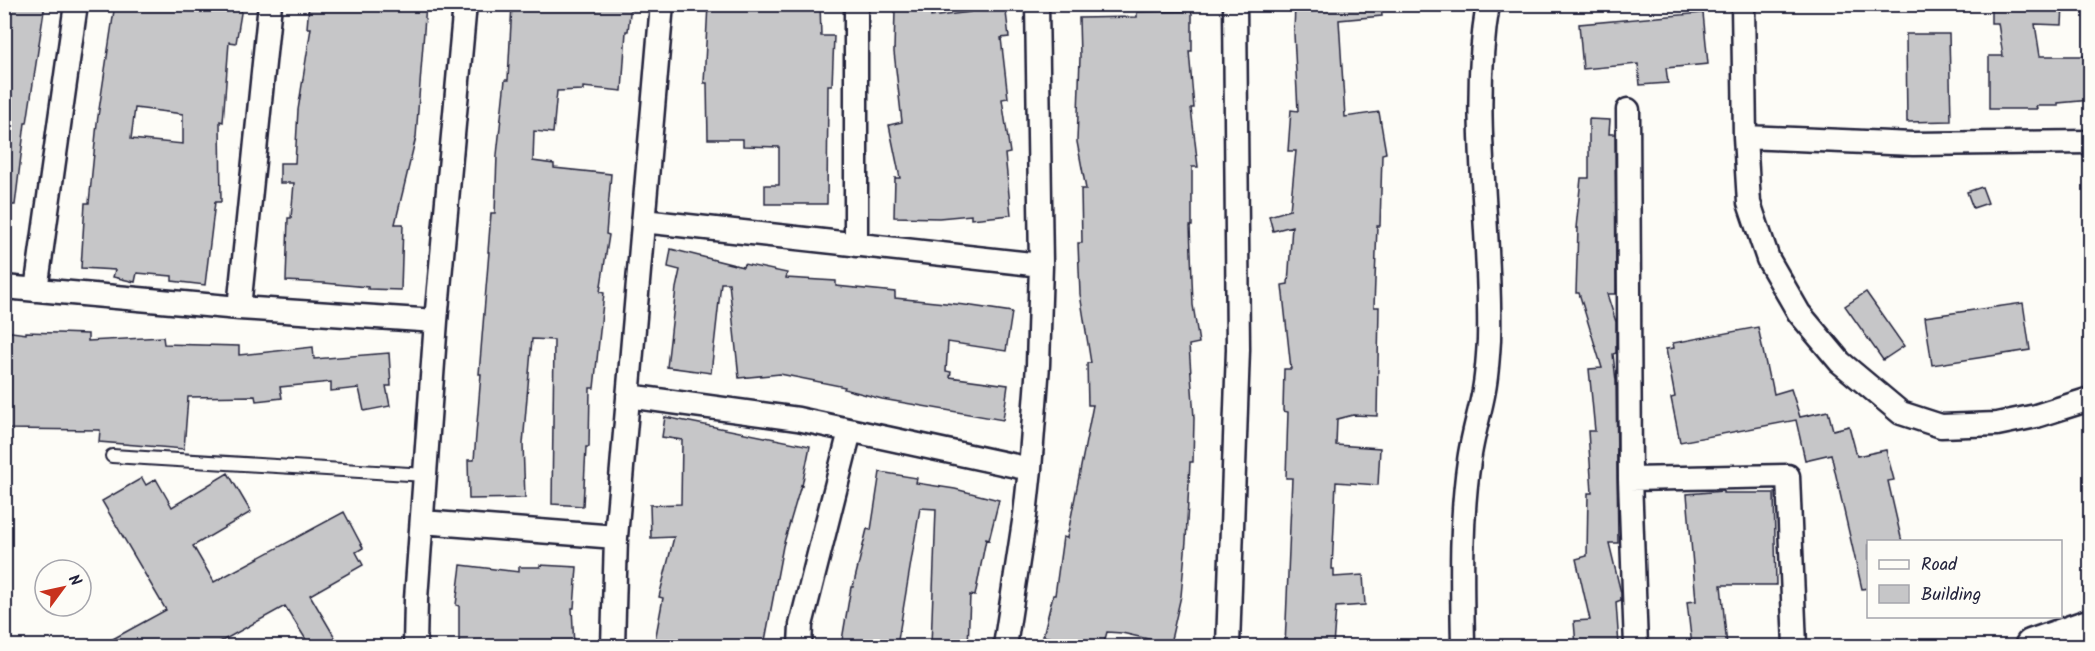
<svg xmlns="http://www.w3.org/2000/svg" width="2095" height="651" font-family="Kalam,sans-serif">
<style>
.building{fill:#c6c6c8;stroke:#22223b;stroke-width:1.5;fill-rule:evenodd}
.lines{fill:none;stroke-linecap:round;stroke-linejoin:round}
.lane-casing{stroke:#22223b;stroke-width:16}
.street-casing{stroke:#22223b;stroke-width:27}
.secondary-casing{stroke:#22223b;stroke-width:38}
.lane{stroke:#fdfcf7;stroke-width:12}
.street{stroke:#fdfcf7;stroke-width:22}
.secondary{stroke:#fdfcf7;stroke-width:33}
</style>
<rect width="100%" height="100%" fill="#fdfcf7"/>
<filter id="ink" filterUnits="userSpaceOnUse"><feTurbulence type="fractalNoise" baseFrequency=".0167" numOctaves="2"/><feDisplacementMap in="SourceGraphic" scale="12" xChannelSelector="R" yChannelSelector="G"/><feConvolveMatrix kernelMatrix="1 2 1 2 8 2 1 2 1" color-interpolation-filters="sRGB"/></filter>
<g filter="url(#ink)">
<path class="building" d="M10 4H45L27 123H25L15 205H4V10L9 11Z
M115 4H228L242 7 236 43 229 42 223 122 220 121 221 202H215L205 285 172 281V276L137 273 135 282 113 277 115 270 81 268 85 203H89L97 123ZM135 108 183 114V144L131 139Z
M309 4H426L416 137 395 224H403L401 290 368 289V287L324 283 286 281 288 218H291L294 183H280V163H295L298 110 311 28H307Z
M512 4H631L628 31H626L622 91 583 87V90L557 91 553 133 534 131 533 161 554 164V168L611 174 606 234 609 235 600 292 604 293 594 388H590L589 447H586L583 506 552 504 554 340 532 339 523 444 525 498 469 499 468 460H474L481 374H479L489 252H488L491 213H495L497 155 505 80H508Z
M708 4H820L821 36H834L832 85H828L827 204H765V185H779V147L743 146V139H708L707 83H704Z
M969 4H1005L1009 37 1001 38 1008 98 1002 99 1010 153 1005 154 1011 215 971 219V215L939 218 894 217 895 178H900L889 125 902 122 894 52 895 9 932 10 931 17 970 12Z
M1295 4H1381L1382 16 1339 20 1345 117 1379 112 1386 153 1382 154 1380 226H1377L1374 307H1379L1377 416 1353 415 1337 419 1336 445 1380 448 1378 485 1336 482 1332 569H1334V577L1363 575 1365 605 1336 607 1333 646H1285L1292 478H1286L1288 412 1283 411 1284 369H1291L1282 285 1288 284 1292 226 1273 231 1269 216 1290 210 1296 151H1288L1291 110 1298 111 1294 34Z
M1991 4H2063L2062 25 2035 24 2040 56H2091V100L2058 103V106H2036L2037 109H1989V56H2003L1998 23H1991Z
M1192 11V51H1189L1194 108H1191L1198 167H1192V226H1190L1193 305 1199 343 1189 345 1194 418 1193 462H1190L1186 541 1181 596 1170 644 1122 633 1107 632 1103 646H1087L1043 636 1053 595H1055L1063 537 1067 538 1093 405H1088L1087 363H1091L1080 294 1078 243H1082L1081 189H1086L1077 142 1080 57 1079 18 1137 17V12Z
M1703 13 1708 64 1666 68 1668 83 1640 85 1638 64 1583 69 1579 24Z
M1906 34H1949L1951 121 1907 122Z
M1589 119 1610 120 1609 134H1615L1616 294H1607L1616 322V353L1613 354 1616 381 1618 543H1609L1621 593V600L1616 602 1619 646H1576L1574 621 1590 620 1576 559 1587 556 1588 493H1592L1588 431H1595L1589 369 1602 368 1579 293H1576L1578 228H1576L1581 178H1589Z
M1982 187 1988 203 1973 208 1967 192Z
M671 249 743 267 744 264 787 273 786 278 836 281V286L895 292V298L965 305 1012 312 1006 351 948 342 946 371 951 372 950 377 1008 385 1003 420 882 399 844 389 845 387 780 374 739 378 729 283H721L711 373 667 367 676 288 680 270 668 267Z
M1866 292 1904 346 1883 360 1845 306Z
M2023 303 2030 350 1932 365 1925 317Z
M1758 327 1769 379H1771L1774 394 1791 389 1800 417 1828 411 1833 430 1849 426 1857 456 1886 450 1894 480 1888 481 1902 542H1869V588L1862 589 1831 454 1805 460 1796 420 1680 442 1671 398 1675 397 1666 349 1674 348 1673 343Z
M4 331 26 334V332L88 334V341L163 337 164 344 239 346V355L313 347 314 359 389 353 391 386H386L390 406 364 411 359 388 331 391V382L280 387 282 398 256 401 255 396 188 397 184 449 99 442 100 430 4 429Z
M665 417 810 446 802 486 801 485 783 546 764 646H654L663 598 659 597 674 537 651 538 650 505 681 504 682 440 662 437Z
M880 472 917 478 916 483 955 489 999 500 989 540 986 539 975 596 970 595 968 646H931L936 509 920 508 897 646H841L851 587H853L867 529 871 530Z
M228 473 251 512 193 546 214 582 344 512 363 548 356 552 363 565 310 595 340 646H310L285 606 213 646H100L166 610 102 501 142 478 146 485 156 479 172 507Z
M1723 491V493H1774L1776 585H1721L1727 646H1692L1687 602 1696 601 1687 494Z
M461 565 519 572V567H540V565L577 567 574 608H572L574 646H459V606L456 605Z"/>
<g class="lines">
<g class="lane-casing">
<path id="lane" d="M112 456 426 475"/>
</g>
<g class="street-casing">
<path id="street" d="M856 4V245
M1743 4 1745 137 1749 203 1768 259 1799 313 1840 362 1901 413 1941 426 1997 424 2036 416 2090 399
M1628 110 1630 479 1636 646
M1745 137 1913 144 2090 142
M643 221 1041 265
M4 287 239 308 436 321
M36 290 76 4
M239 308 270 4
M628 396 798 419 1030 469
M1630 479 1788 476 1795 646
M422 522 616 537
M415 646 416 599 436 321 465 4
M613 646 616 537 662 4
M800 646 801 625 850 431
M1005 646 1025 515 1030 469 1038 365 1041 265 1037 4
M1228 646 1238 349 1235 4
M1463 646C1462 585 1460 522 1469 461 1472 437 1480 413 1484 390 1487 374 1488 356 1489 340 1492 229 1469 115 1488 4"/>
</g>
<g class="secondary-casing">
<path id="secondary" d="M2032 646 2090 626"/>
</g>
<use href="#lane" class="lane"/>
<use href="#street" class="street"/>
<use href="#secondary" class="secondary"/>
</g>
</g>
<rect width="2095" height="651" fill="none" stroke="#fdfcf7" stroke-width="24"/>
<rect x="12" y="12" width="2071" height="627" fill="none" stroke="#22223b" stroke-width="2" filter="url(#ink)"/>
<rect x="1867" y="540" width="195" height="78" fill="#fdfcf7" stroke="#a5a5ac" stroke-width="1.5"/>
<rect x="1879" y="560" width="30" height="9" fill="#fdfcf7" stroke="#a5a5ac" stroke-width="1.5"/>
<text x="1921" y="570" font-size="18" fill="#22223b">Road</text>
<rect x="1879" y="585" width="30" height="18" fill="#c6c6c8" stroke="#a5a5ac" stroke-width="1.5"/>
<text x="1921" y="600" font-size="18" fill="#22223b">Building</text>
<g transform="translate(63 588) rotate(57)"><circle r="28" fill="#fdfcf7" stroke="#a5a5ac" stroke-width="1.5"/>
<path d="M0-4.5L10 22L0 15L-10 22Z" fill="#c8321e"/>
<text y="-9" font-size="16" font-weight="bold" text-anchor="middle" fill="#22223b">N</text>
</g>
</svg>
